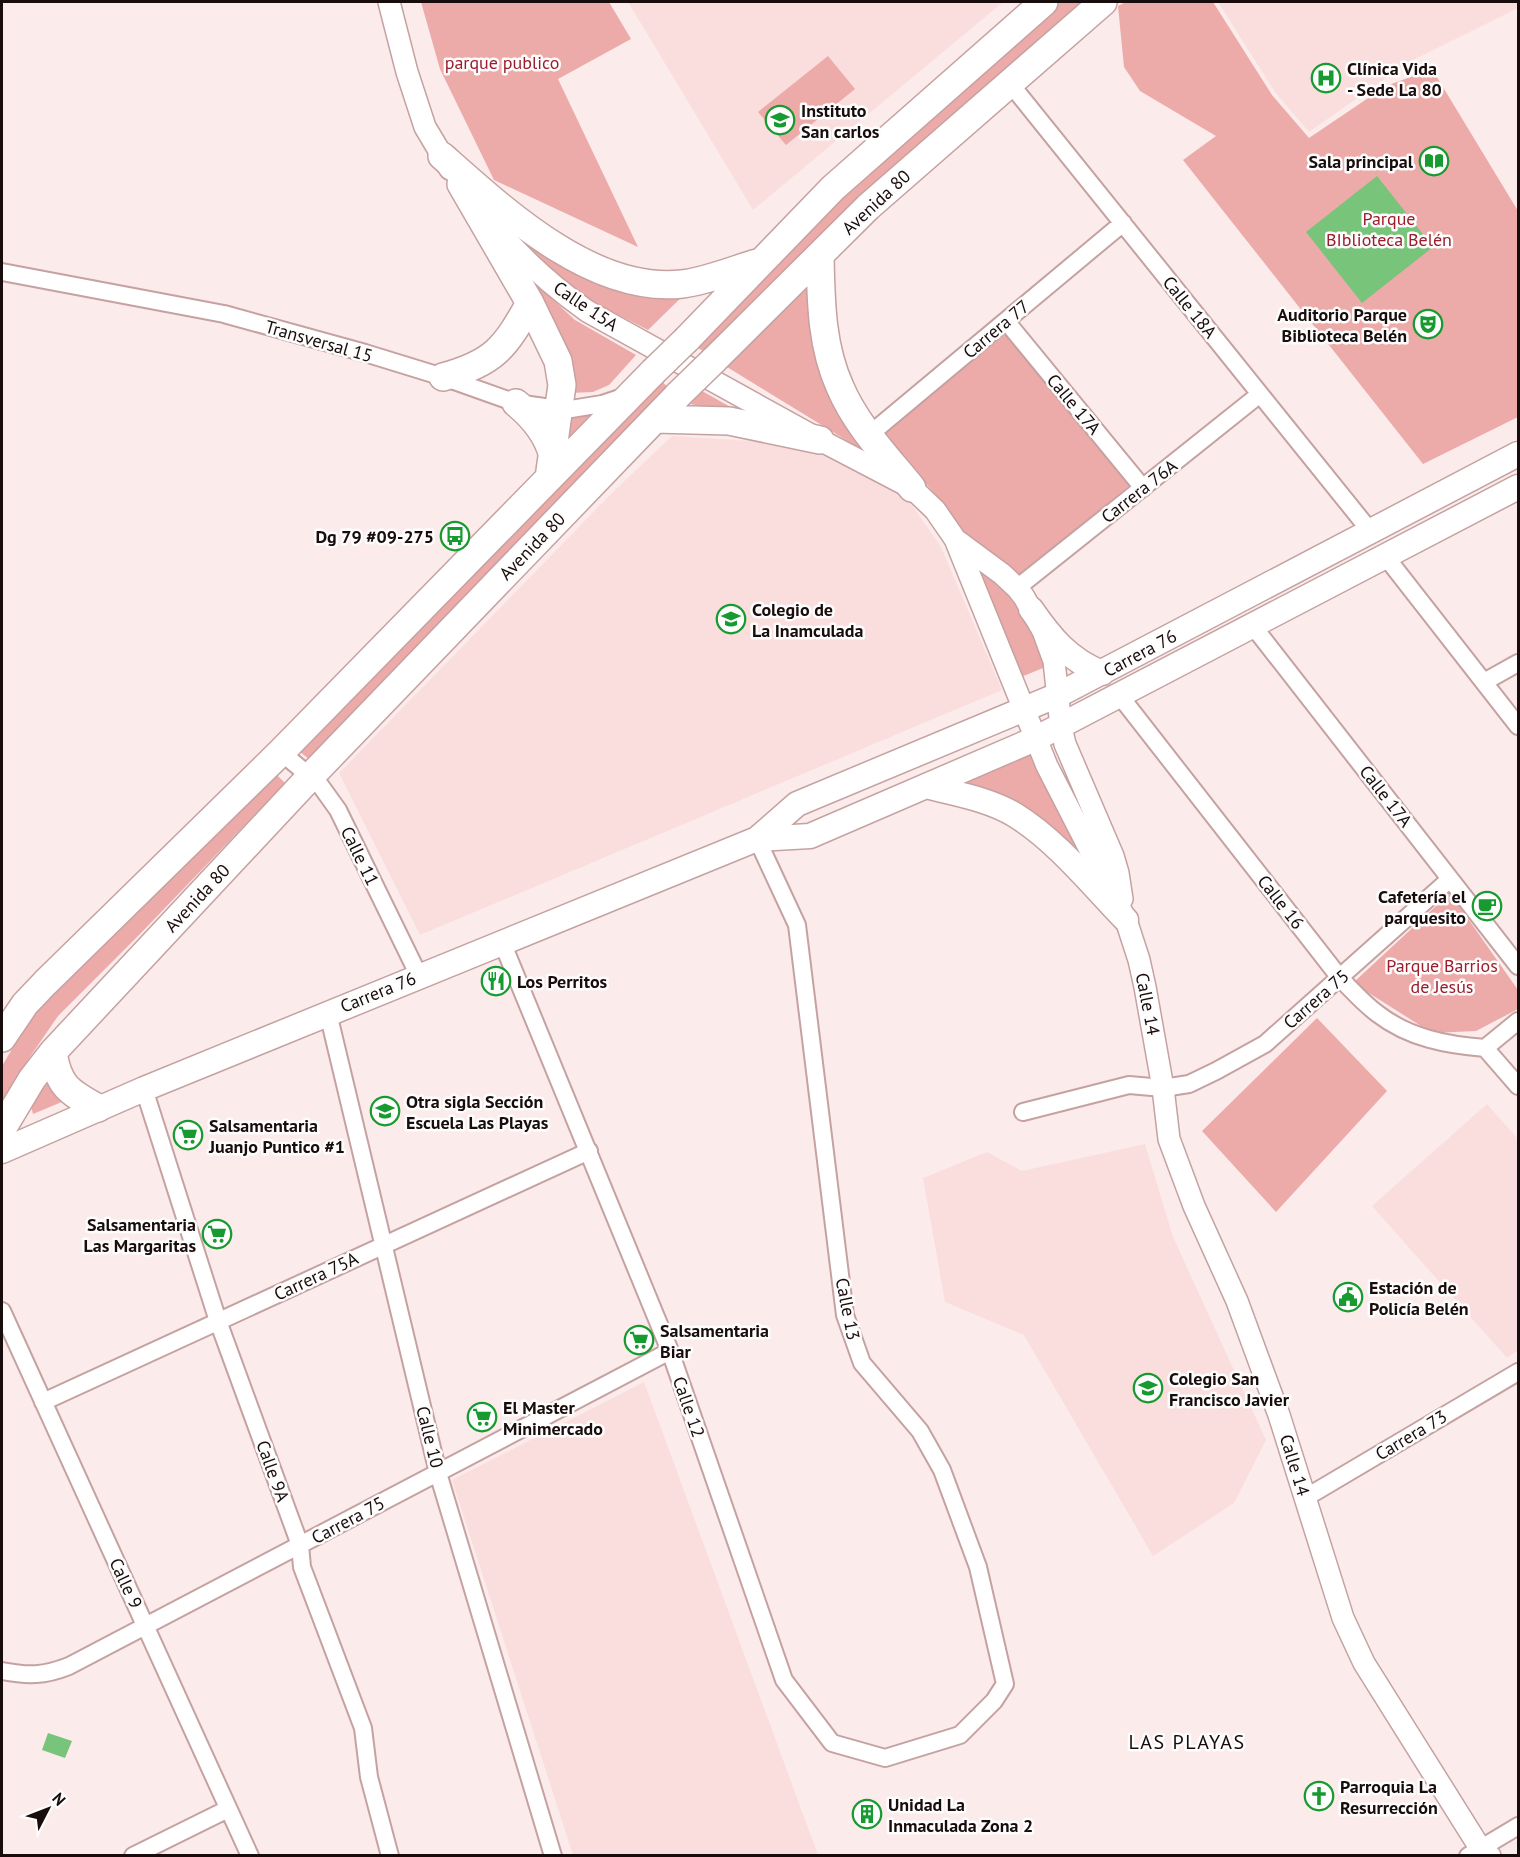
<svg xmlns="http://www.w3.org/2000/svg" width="1520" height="1857" font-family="'PT Sans',sans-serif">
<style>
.built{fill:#fadedd}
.green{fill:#ecaaa8}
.water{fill:#78c47b}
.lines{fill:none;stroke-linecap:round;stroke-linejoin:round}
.minor-casing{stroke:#c5a2a1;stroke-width:20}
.tertiary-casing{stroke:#c5a2a1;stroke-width:24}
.secondary-casing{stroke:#c5a2a1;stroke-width:27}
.primary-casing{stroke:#c5a2a1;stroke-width:30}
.minor{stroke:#fff;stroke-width:16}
.tertiary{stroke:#fff;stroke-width:21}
.secondary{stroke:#fff;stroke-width:24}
.primary{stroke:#fff;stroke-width:27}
.primary-bridge-casing{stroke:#c5a2a1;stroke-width:30;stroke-linecap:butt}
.primary-bridge{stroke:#fff;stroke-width:27}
.labels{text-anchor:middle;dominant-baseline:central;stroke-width:5;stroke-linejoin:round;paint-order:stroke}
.park-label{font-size:18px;fill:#9a1d2c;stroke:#fdfdfd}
.poi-label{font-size:18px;font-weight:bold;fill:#180c0c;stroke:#fdfdfd;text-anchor:start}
.street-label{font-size:18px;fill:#180c0c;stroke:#fdfdfd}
.neighbourhood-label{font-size:20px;letter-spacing:1.5px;fill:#180c0c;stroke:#fdfdfd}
</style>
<rect width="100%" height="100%" fill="#fbebeb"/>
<path class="built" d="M628 2H1003L753 210Z
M1218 2H1518V8L1407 63 1309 132 1275 92Z
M672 436 800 444 907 498 941 547 1002 690 420 935 339 773 613 492Z
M1487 1104 1518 1139V1350L1507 1358 1372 1206Z
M1145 1144 1173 1237 1266 1440 1234 1503 1153 1556 1024 1335 945 1302 923 1178 987 1152 1022 1171Z
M644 1382 818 1855H573L452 1480Z"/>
<path class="green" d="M421 2H609L631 39 558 79 638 247 494 180 440 69Z
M1061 2H1085L709 354 694 346 822 211Z
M1126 2H1213L1272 95 1309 138 1386 86 1432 69 1518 211V417L1423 464 1183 160 1216 136 1140 91 1124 67 1118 6Z
M828 56 855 89 786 145 758 112Z
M496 211 550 249 689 290 648 330C621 316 592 303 567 284 540 263 518 237 496 211Z
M515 265 575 320 636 355 609 385 593 392 569 393 573 366 558 336Z
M808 284 811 339 824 375 877 459 727 367Z
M1007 333 1131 484 1019 577 960 536 937 496 882 435Z
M659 379 670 389 309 759 296 749Z
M702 391 743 414 690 404Z
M605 410 564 450 566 419Z
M973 566C995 582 1016 598 1030 622 1038 635 1042 652 1048 666L1016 679Z
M1035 751 1088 861 949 786Z
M274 772 285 783 139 935 58 1016 14 1080 2 1106V1066L24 1029 44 1002Z
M1450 893 1518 990V1009L1476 1031 1432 1033 1353 983Z
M1317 1018 1387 1091 1276 1212 1202 1131Z
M49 1083 64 1101 33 1114 29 1098Z"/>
<path class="water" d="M1377 176 1433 247 1362 303 1306 232Z
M48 1733 72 1741 65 1758 42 1750Z"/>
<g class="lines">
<g class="minor-casing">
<path id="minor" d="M1009 82 1371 532
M2 272 224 314 365 353 443 377 516 403 558 409H571L602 404 623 397
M1006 321 1143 488
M869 435 1123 223
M1386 557 1518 726
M1017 588 1260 394
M1253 626 1518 966
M1484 682 1518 663
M1120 696 1340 978C1352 990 1364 1004 1378 1014 1409 1038 1447 1045 1485 1048
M281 752 320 785 338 810 419 976
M502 942 670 1351 784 1680 832 1743 885 1758 960 1735 994 1701 1005 1684 978 1567 942 1470 920 1431 862 1363 845 1315 797 925 757 839
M328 1013 438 1473 553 1856
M1485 1048 1518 1086
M1485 1048 1518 1021
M144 1089 218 1321 300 1545 302 1567 363 1728 369 1777 390 1856
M1023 1112 1129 1085 1163 1088 1189 1084 1216 1071 1265 1044 1450 879
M2 1311 250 1856
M43 1402 589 1151
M1305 1498 1518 1372
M2 1671C28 1676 44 1676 69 1666L670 1351
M133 1856 228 1809
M1468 1856 1518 1826"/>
</g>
<g class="tertiary-casing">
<path id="tertiary" d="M389 2 407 72 425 127 450 169
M495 227C522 259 553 287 587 311L820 440 912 488 935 510 955 539 1047 766 1126 920 1139 960 1145 987 1163 1088 1169 1139 1194 1206 1237 1301 1279 1415 1343 1618 1364 1663 1480 1848 1490 1856
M956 540 1002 574 1017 588 1024 597 1043 631 1054 661 1061 727 1065 744 1113 856 1118 873 1122 899"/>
</g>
<g class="secondary-casing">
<path id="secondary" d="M1031 609C1051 638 1069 660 1102 673
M926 786C956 794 989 799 1015 815 1057 841 1091 884 1126 920
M757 839 797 804 1058 695 1518 454
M2 1151 144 1089 757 839 810 836 1035 739 1518 487"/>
</g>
<g class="primary-casing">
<path id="primary" d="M442 156C504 211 593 294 682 284 707 281 733 270 757 263
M461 184 530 303 558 361 562 385 549 478
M820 256C821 300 821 345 840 387 856 425 887 457 912 488
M687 339 833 188 1044 2
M713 361 868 207 1103 2
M443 377C494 363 505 348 530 303
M516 403C533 417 546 432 552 453
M655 419 729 421 820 440
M2 1038 25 1004 45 983 281 752 653 372
M53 1052C58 1086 69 1092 98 1108
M2 1129 32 1079 53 1052 311 776 678 395"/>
</g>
<use href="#minor" class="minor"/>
<use href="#tertiary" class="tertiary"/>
<use href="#secondary" class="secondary"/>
<use href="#primary" class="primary"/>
<g class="primary-bridge-casing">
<path id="primary-bridge" d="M653 372 687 339
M678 395 713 361"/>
</g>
<use href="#primary-bridge" class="primary-bridge"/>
</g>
<defs>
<g id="hospital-ring" transform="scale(1.5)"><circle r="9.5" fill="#fdfdfd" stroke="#179a2f" stroke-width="1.5"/><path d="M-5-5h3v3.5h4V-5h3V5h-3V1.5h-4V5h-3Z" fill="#179a2f"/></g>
<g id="school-ring" transform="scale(1.5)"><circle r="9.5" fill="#fdfdfd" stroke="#179a2f" stroke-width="1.5"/><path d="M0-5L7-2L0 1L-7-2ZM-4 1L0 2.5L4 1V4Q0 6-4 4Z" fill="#179a2f"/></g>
<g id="library-ring" transform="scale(1.5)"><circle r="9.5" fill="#fdfdfd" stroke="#179a2f" stroke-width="1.5"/><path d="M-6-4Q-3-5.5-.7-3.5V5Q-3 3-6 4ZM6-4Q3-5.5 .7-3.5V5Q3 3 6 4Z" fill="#179a2f"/></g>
<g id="theatre-ring" transform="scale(1.5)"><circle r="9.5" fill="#fdfdfd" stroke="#179a2f" stroke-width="1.5"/><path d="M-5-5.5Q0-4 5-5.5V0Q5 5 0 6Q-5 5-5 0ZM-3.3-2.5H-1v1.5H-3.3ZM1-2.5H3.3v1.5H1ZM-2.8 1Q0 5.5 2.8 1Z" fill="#179a2f"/></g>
<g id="bus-ring" transform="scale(1.5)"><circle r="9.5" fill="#fdfdfd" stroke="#179a2f" stroke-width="1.5"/><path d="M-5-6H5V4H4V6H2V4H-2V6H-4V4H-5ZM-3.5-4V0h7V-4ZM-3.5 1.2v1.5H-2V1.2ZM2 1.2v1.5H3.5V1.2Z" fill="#179a2f"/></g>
<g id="cafe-ring" transform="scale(1.5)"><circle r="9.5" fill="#fdfdfd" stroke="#179a2f" stroke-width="1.5"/><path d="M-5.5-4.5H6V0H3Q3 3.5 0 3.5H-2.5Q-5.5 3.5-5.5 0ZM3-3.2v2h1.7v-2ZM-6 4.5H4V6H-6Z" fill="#179a2f"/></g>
<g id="restaurant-ring" transform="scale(1.5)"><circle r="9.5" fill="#fdfdfd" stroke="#179a2f" stroke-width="1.5"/><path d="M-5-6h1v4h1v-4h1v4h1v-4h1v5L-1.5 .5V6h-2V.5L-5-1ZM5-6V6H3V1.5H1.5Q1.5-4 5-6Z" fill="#179a2f"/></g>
<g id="supermarket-ring" transform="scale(1.5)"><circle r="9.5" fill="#fdfdfd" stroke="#179a2f" stroke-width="1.5"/><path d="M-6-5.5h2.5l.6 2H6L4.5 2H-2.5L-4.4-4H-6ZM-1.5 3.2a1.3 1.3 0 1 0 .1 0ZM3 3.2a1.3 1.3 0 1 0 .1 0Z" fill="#179a2f"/></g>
<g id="civic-ring" transform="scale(1.5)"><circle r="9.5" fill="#fdfdfd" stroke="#179a2f" stroke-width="1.5"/><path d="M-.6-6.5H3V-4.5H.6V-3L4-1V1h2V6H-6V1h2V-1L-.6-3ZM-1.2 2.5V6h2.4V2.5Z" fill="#179a2f"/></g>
<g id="church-ring" transform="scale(1.5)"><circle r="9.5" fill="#fdfdfd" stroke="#179a2f" stroke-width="1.5"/><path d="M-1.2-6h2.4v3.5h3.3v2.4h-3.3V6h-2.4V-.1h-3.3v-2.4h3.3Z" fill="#179a2f"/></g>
<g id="building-ring" transform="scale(1.5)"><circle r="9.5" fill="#fdfdfd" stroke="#179a2f" stroke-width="1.5"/><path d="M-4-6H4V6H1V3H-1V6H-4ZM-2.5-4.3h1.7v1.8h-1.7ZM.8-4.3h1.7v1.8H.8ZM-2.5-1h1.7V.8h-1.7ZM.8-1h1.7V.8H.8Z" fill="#179a2f"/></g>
</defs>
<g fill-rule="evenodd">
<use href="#hospital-ring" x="1326" y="78"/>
<use href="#school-ring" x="780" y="120"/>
<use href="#library-ring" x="1434" y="161"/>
<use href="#theatre-ring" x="1428" y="324"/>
<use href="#bus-ring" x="455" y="536"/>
<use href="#school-ring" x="731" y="619"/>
<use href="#cafe-ring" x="1487" y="906"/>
<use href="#restaurant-ring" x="496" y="981"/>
<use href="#school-ring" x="385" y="1111"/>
<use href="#supermarket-ring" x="188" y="1135"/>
<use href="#supermarket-ring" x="217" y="1234"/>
<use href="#civic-ring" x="1348" y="1297"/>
<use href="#supermarket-ring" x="639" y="1340"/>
<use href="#school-ring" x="1148" y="1388"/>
<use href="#supermarket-ring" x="482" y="1417"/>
<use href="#church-ring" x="1319" y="1796"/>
<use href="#building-ring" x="867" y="1814"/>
</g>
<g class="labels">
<g class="park-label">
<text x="502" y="62">parque publico</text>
<text x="1389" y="218">Parque<tspan x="1389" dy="21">BIblioteca Belén</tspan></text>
<text x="1442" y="965">Parque Barrios<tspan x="1442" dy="21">de Jesús</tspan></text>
</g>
<g class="poi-label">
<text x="1347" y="68">Clínica Vida<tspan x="1347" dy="21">- Sede La 80</tspan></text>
<text x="801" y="110">Instituto<tspan x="801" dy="21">San carlos</tspan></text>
<text x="1413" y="161" text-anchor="end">Sala principal</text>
<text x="1407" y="314" text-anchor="end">Auditorio Parque<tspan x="1407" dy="21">Biblioteca Belén</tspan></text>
<text x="434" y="536" text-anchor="end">Dg 79 #09-275</text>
<text x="752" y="609">Colegio de<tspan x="752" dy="21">La Inamculada</tspan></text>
<text x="1466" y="896" text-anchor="end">Cafetería el<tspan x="1466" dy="21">parquesito</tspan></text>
<text x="517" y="981">Los Perritos</text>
<text x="406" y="1101">Otra sigla Sección<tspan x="406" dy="21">Escuela Las Playas</tspan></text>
<text x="209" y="1125">Salsamentaria<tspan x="209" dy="21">Juanjo Puntico #1</tspan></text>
<text x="196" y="1224" text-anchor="end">Salsamentaria<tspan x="196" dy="21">Las Margaritas</tspan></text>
<text x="1369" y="1287">Estación de<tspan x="1369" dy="21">Policía Belén</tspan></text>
<text x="660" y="1330">Salsamentaria<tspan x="660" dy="21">Biar</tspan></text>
<text x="1169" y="1378">Colegio San<tspan x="1169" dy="21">Francisco Javier</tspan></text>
<text x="503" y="1407">El Master<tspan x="503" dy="21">Minimercado</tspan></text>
<text x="1340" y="1786">Parroquia La<tspan x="1340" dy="21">Resurrección</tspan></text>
<text x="888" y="1804">Unidad La<tspan x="888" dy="21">Inmaculada Zona 2</tspan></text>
</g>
<g class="street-label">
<text transform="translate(876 202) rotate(-43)">Avenida 80</text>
<text transform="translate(586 306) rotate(34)">Calle 15A</text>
<text transform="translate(1190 307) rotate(51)">Calle 18A</text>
<text transform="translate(996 329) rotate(-40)">Carrera 77</text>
<text transform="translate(319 341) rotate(16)">Transversal 15</text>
<text transform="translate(1074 404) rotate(50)">Calle 17A</text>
<text transform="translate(1139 491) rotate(-38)">Carrera 76A</text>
<text transform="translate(532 546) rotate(-46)">Avenida 80</text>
<text transform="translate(1140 653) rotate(-28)">Carrera 76</text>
<text transform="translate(1386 796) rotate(52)">Calle 17A</text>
<text transform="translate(360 856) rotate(64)">Calle 11</text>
<text transform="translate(197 898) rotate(-47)">Avenida 80</text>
<text transform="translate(1281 902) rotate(52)">Calle 16</text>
<text transform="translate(378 992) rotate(-22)">Carrera 76</text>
<text transform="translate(1316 999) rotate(-41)">Carrera 75</text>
<text transform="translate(1148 1004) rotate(79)">Calle 14</text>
<text transform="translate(316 1276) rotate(-25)">Carrera 75A</text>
<text transform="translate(848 1309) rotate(79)">Calle 13</text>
<text transform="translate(689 1407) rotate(71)">Calle 12</text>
<text transform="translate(1411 1435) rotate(-31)">Carrera 73</text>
<text transform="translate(430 1437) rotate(76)">Calle 10</text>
<text transform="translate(1295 1465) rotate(73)">Calle 14</text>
<text transform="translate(273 1471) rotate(70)">Calle 9A</text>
<text transform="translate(348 1520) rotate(-28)">Carrera 75</text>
<text transform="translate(126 1583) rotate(65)">Calle 9</text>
</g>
<g class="neighbourhood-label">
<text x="1187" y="1742">LAS PLAYAS</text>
</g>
</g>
<rect width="1520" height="1857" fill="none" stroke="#180c0c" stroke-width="6"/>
<g transform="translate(48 1809) rotate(48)" stroke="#fdfdfd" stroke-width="4.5" paint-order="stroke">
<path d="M0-4.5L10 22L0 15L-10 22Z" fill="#180c0c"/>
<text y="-9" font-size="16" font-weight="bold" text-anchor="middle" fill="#180c0c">N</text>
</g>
</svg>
